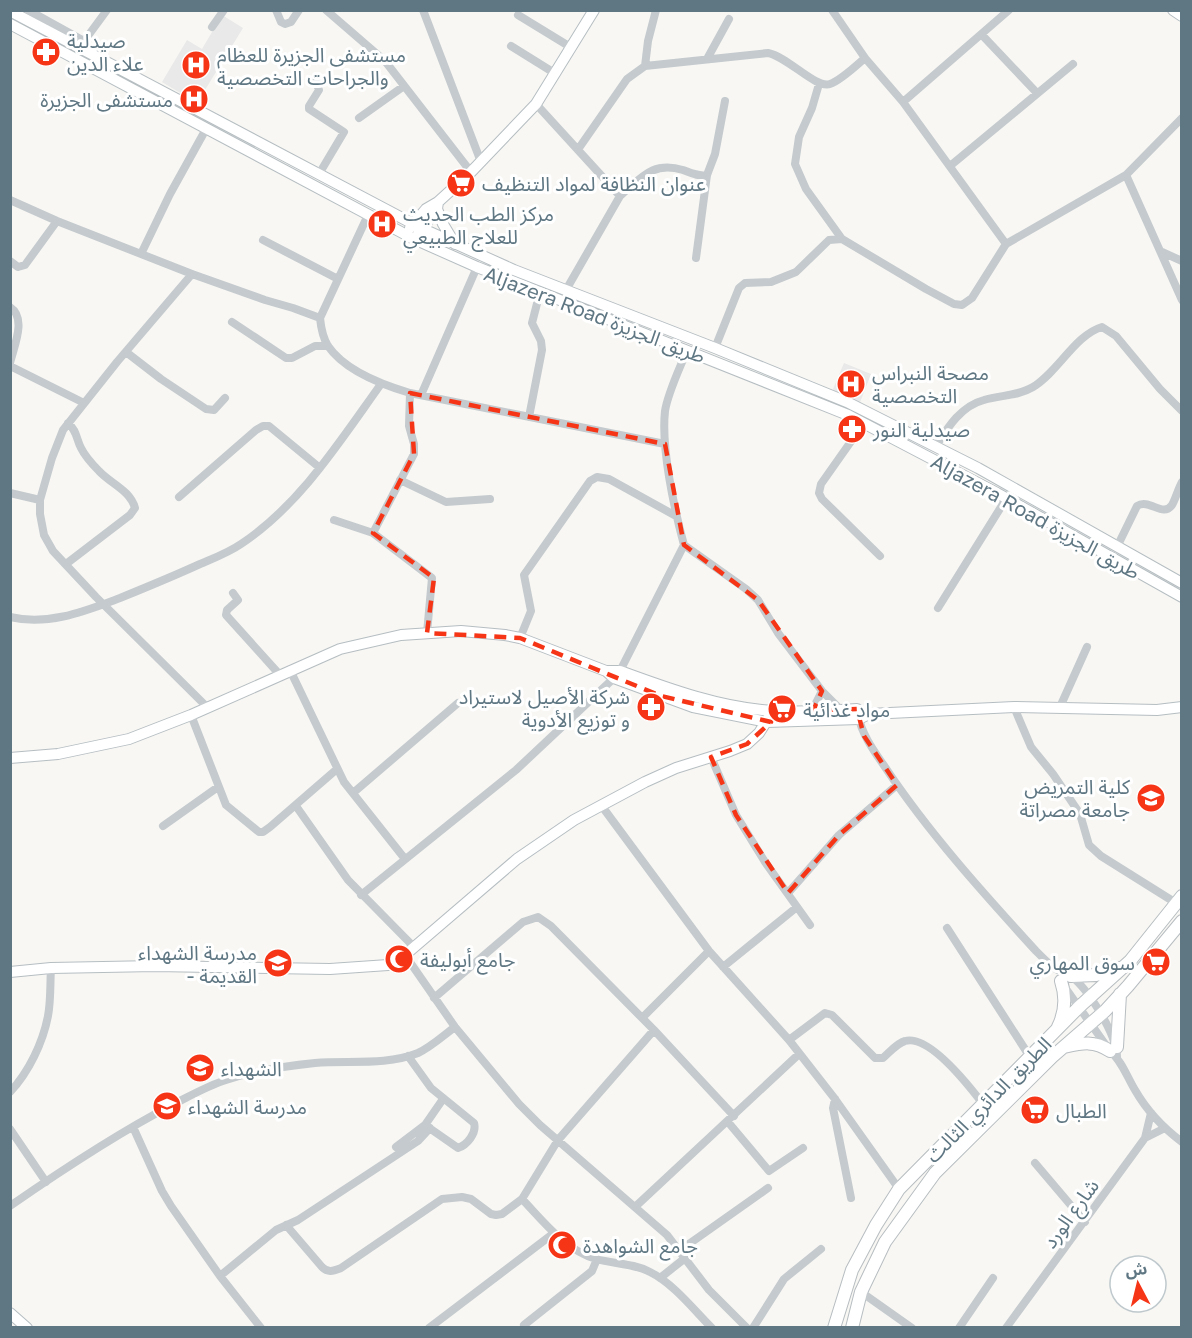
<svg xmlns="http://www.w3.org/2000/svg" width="1192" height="1338" font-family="'Golos Text','Noto Sans Arabic',sans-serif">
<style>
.built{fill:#e8e9e8}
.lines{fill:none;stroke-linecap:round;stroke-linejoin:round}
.secondary-casing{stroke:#b6bec2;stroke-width:12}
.primary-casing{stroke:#b7bdc0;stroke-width:14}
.street{stroke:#c4cacd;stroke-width:8}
.secondary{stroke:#fff;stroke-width:10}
.primary{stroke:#fff;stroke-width:12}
.marked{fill:none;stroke:#f63416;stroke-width:4.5;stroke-dasharray:12 8;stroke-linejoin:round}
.labels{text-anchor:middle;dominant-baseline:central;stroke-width:6;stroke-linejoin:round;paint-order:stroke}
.poi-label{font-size:20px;fill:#5f7783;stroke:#fff;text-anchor:start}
.street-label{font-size:20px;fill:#5f7783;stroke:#fff}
</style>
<rect width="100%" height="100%" fill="#f8f7f4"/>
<path class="built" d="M222 15 243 28 197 103 162 82 187 40 202 49Z
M844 363 871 374 859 405 831 394Z"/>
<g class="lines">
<g class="secondary-casing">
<path id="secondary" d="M1173 10 1182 16
M10 11 421 228 514 270 715 348 847 402 978 468 1182 583
M10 24 414 239 477 267 848 415 997 493 1182 597
M437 209 443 224 455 244
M410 228 426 209 438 202 471 172 536 104 594 10
M418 234 437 209 438 202
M606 671 614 678 693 707 767 722 859 719 869 714 1014 707 1157 710 1182 707
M10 758 58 754 129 739 191 715 340 649 401 635 461 631 505 635 520 638 606 671H620C669 689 721 708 773 711 801 712 829 711 857 709L869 714
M10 972 51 968 155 966 330 969 388 965 405 955 517 859 574 820 645 782 676 768 730 751 747 744 759 733 773 711
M10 1313 27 1328"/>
</g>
<g class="primary-casing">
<path id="primary" d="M1071 976 1096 975 1119 968
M1058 1027C1065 1013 1066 996 1061 981
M1064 1047C1082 1043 1094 1040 1110 1051
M1117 1047 1120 994
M834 1328 852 1270 876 1225 899 1189 1079 1007 1130 961 1182 896
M852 1328 861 1292 885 1242 935 1173 1052 1057 1105 1011 1128 986 1182 921"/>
</g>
<path class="street" d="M28 10 84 41
M276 10 281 22 285 24 291 22 299 10
M326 10 385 61 471 172
M423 10 481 162
M832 10 865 58 903 102 1006 244
M518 15 572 48
M212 27 224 10
M982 35 1037 93
M82 44 107 10
M511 46 556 74
M707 59 729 19
M645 66 648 41 656 10
M315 79 319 90 309 106V109L344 132 319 174
M819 84 812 108 799 137 795 164 806 189 842 239 926 289 954 304 962 305 972 298 1006 244 1126 175 1182 118
M903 102 1009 10
M536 104 620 196 566 290
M359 118 404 86
M579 148 627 79 645 66 768 53C788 57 816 89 830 84 840 81 857 65 865 58
M950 166 1073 64
M1126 175 1182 300
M620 196C642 177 653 161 683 170 691 173 699 177 707 175
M10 200 57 221 192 274 265 300 293 308 320 318
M368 215 320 318C321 328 323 338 328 346 345 371 383 385 410 393L665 444
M263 240 338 279
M1162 252 1182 261
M141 254 170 194 206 129
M696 258 707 175 715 154 725 101
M10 261 18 267 25 265 57 221
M192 274 117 362 63 430 52 458 40 500V514L44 535 53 551 96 597 207 707
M10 307C27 318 14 346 10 363
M232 322 286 358H292L315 346H328
M715 348 739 288 745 283 771 282 796 272 829 240 842 239
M687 350C680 368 668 392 665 411 661 448 674 508 684 545L746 589 758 600 778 633 822 691 841 710
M126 352 161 379 206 409 214 410 225 398
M10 366 84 403
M410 393 409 426 414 444V454L373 533 432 578 427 633
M421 395 477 267
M529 417 542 350 541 341 532 323 540 292
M864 423 821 484 819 493 822 499 880 556
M936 446C948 427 961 406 984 400 1001 395 1018 396 1033 387 1058 372 1075 335 1102 327L1116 336 1160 389 1182 411
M400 480 446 502 490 499
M10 493 40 500
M179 497 256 430 263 426H269L320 468
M334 520 373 533
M1117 547 1137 506C1149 498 1163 518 1172 505 1176 498 1178 489 1182 482
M66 564 130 515 135 508C130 490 111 484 99 471 93 465 85 456 81 448 76 438 77 431 68 423
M233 593 238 600 227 610 226 615 280 675
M938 608 1006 499
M10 617C49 626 85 611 120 598 147 587 174 576 200 564 214 558 228 553 241 544 300 505 340 441 381 384
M520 638 531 611 524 575 590 481 597 477 609 479 676 516
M290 670 344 782 405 859
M1014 707 1031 747 1053 774 1080 814 1089 845 1101 856 1176 903
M1060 707 1087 647
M812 711 822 691
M191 715 226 805 259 832H263L270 827 337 769
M858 715C862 735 874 751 885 767 928 832 984 894 1036 951 1042 957 1048 963 1054 968 1059 972 1066 972 1071 976 1089 990 1117 1035 1117 1057
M711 757 736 815 765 862 810 925
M353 793 458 703
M601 805 709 951 789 1040 835 1099 899 1189
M296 806 348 880 413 946
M163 826 218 787
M788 893 839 835 897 785
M361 895 516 770 614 678 620 671 684 545
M947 928 1030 1057
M405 955 455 1027 519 1104 540 1125 667 1235 709 1290 747 1328
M723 967 797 907
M1064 986 1110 1051C1122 1061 1127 1077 1135 1090 1147 1111 1162 1127 1182 1142
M434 998 523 922 538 917 551 926 654 1030 734 1116
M642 1018 709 951
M789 1040 825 1013 832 1015 875 1058H883C889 1053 897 1043 905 1041 929 1034 970 1087 983 1104
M408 1056 431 1088 474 1123C477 1133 467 1145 458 1148L425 1125
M10 1092C29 1072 43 1042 48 1016 51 1000 50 984 51 968
M835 1099 833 1108 851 1198
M728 1122 769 1171 803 1148
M133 1127 162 1191 171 1206 220 1276 261 1328
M10 1129 46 1182
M1145 1138 1165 1128
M396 1147 425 1125 443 1099
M1035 1163 1085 1222
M522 1199C543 1221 565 1250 596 1259 614 1264 633 1263 650 1272 674 1284 693 1309 712 1328
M10 1206C62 1170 116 1134 172 1105 190 1096 207 1086 226 1080 254 1071 285 1066 315 1063 349 1060 385 1066 418 1053 431 1047 444 1035 455 1027
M635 1207 799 1054
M286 1225 322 1267C328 1273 333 1271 341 1268L442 1199 462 1197 471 1199 491 1214 496 1215 502 1214 522 1199 558 1140 654 1030
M679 1251 768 1188
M220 1276 276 1230 298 1220 418 1141 430 1128
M660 1278 684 1259
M861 1292 912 1328
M524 1325 592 1271 597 1259
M429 1328 554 1233
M753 1328 784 1279 821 1249
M959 1328 993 1278
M1006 1328 1145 1138 1151 1113"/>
<use href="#secondary" class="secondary"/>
<use href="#primary" class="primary"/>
</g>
<path class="marked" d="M410 393 665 444 684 545 758 600 822 691 813 711 857 709 864 736 897 785 839 835 788 893 736 815 711 757 747 744 771 722 661 696 520 638 427 633 434 578 373 533 414 454Z"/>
<defs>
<g id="pharmacy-disc" transform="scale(1.5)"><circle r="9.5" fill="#f63416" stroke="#fff"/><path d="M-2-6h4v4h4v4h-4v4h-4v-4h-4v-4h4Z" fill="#fff"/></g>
<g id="hospital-disc" transform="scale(1.5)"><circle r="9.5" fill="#f63416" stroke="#fff"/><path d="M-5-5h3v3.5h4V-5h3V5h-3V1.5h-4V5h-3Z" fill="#fff"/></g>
<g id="supermarket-disc" transform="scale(1.5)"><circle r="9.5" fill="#f63416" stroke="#fff"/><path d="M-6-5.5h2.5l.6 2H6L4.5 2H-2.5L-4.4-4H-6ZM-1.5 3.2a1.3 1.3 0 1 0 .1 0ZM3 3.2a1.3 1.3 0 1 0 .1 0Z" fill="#fff"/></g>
<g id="university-disc" transform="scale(1.5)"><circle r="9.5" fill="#f63416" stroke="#fff"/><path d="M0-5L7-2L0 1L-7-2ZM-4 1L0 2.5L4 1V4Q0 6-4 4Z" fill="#fff"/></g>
<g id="mosque-disc" transform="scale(1.5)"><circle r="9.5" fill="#f63416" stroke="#fff"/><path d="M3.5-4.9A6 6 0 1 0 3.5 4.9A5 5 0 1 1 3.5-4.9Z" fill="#fff"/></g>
<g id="school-disc" transform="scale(1.5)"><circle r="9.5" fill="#f63416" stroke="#fff"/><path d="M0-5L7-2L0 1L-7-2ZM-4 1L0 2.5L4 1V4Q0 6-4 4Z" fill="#fff"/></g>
</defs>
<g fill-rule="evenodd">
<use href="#pharmacy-disc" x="46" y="52"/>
<use href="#hospital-disc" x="196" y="65"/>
<use href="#hospital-disc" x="194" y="99"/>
<use href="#supermarket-disc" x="461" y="183"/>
<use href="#hospital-disc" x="382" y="224"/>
<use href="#hospital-disc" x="851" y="384"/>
<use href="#pharmacy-disc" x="852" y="429"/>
<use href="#pharmacy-disc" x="651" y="707"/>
<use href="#supermarket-disc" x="782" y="709"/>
<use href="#university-disc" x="1151" y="798"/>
<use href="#mosque-disc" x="399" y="959"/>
<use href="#supermarket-disc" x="1156" y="962"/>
<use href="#school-disc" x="278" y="963"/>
<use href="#school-disc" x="200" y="1068"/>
<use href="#school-disc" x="167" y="1106"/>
<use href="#supermarket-disc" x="1035" y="1110"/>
<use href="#mosque-disc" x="562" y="1245"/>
</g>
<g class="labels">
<g class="poi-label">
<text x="67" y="40">صيدلية<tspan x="67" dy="23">علاء الدين</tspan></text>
<text x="217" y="54">مستشفى الجزيرة للعظام<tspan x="217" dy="23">والجراحات التخصصية</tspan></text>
<text x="173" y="99" text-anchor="end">مستشفى الجزيرة</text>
<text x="482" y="183">عنوان النظافة لمواد التنظيف</text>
<text x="403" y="213">مركز الطب الحديث<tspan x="403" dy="23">للعلاج الطبيعي</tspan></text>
<text x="872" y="372">مصحة النبراس<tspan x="872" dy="23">التخصصية</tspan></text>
<text x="873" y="429">صيدلية النور</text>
<text x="630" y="696" text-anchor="end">شركة الأصيل لاستيراد<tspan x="630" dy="23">و توزيع الأدوية</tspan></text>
<text x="803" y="709">مواد غذائية</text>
<text x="1130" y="786" text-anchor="end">كلية التمريض<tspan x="1130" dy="23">جامعة مصراتة</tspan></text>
<text x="257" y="952" text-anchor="end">مدرسة الشهداء<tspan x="257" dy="23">- القديمة</tspan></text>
<text x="420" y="959">جامع أبوليفة</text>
<text x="1135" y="962" text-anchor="end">سوق المهاري</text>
<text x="221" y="1068">الشهداء</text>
<text x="188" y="1106">مدرسة الشهداء</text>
<text x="1056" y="1110">الطبال</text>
<text x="583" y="1245">جامع الشواهدة</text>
</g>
<g class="street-label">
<text transform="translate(595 314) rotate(21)">Aljazera Road طريق الجزيزة</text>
<text transform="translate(1036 516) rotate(29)">Aljazera Road طريق الجزيزة</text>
<text transform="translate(988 1099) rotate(-45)">الطريق الدائري الثالث</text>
<text transform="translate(1070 1213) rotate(-54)">شارع الورد</text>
</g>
</g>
<rect width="1192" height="1338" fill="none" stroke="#5f7783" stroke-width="24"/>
<g transform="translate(1138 1284) rotate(353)"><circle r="28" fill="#ffffff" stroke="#bfc9cd" stroke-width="1.5"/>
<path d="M0-4.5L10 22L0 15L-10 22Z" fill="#f63416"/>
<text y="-9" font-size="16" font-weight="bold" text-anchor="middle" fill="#5f7783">ش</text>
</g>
</svg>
